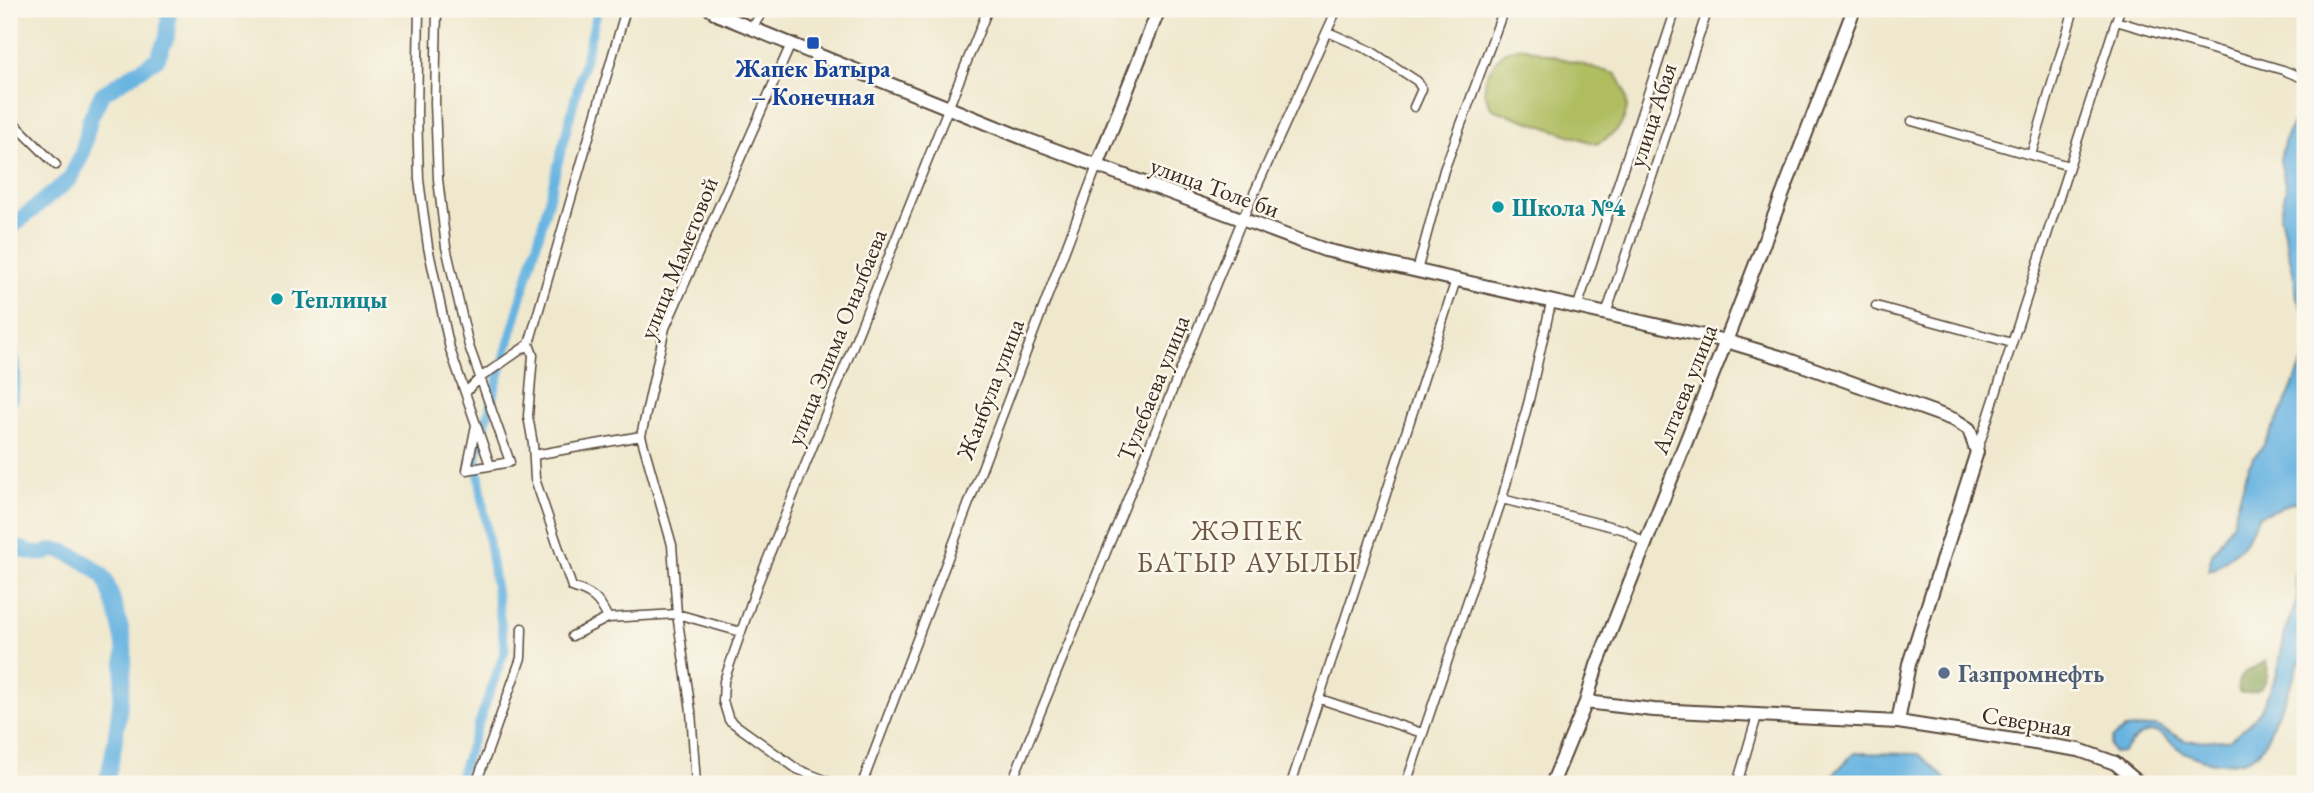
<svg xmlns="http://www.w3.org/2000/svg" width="2314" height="793" font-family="'EB Garamond',serif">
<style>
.green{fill:#afbd60;stroke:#75743f;stroke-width:2}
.forest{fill:#8ba456;stroke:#63673a;stroke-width:2}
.water{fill:#68b4e1;stroke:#526f80;stroke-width:2}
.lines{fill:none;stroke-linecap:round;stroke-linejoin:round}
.canal{stroke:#68b4e1;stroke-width:9}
.river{stroke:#68b4e1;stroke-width:16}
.street-casing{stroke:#564638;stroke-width:11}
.secondary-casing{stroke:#564638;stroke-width:16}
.street{stroke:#fff;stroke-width:8}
.secondary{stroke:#fff;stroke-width:12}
.transit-dot{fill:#1a4fb4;stroke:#fbf7ec;stroke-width:2.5}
.culture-dot{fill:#0f9aa8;stroke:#fbf7ec;stroke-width:2.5}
.service-dot{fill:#5c6f8a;stroke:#fbf7ec;stroke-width:2.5}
.labels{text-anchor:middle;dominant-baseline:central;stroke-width:5;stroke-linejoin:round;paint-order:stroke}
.transit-label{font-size:24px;font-weight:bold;fill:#164399;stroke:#fbf7ec}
.street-label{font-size:24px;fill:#3b2a1e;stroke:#fbf7ec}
.culture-label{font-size:24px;font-weight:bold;fill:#0d838f;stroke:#fbf7ec;text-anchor:start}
.service-label{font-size:24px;font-weight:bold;fill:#4e5e75;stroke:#fbf7ec;text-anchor:start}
.quarter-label{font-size:28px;letter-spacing:2px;fill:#6e5843;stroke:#fbf7ec}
</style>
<rect width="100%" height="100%" fill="#fbf7ec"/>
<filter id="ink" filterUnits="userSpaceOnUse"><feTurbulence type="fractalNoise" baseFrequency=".0143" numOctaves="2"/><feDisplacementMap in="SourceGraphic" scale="14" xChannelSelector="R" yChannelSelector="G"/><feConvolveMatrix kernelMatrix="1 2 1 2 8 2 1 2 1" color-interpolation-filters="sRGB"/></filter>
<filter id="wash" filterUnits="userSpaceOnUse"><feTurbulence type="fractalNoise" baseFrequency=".00686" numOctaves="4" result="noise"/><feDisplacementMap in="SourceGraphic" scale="28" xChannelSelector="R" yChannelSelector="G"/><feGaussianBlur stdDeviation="1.57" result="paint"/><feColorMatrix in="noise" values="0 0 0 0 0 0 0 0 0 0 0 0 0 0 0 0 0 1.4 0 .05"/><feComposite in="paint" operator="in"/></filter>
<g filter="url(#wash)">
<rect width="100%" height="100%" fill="#efe8cd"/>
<path class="green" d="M1522 47 1616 74C1636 102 1628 130 1596 144L1492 109 1484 92 1486 78 1495 62 1505 51Z"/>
<path class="forest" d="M2266 661C2272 680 2260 697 2239 692L2238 684 2243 674Z"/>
<path class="water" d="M2305 115V315L2297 299 2295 280 2280 216 2286 189 2280 160 2285 138 2295 120Z
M2305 358V504L2294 502 2259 516 2243 545 2216 568 2208 571 2212 554 2232 524 2249 465 2263 446 2280 415Z
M2305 549V629C2301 638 2298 645 2305 653V662H2299C2293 682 2286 698 2276 716 2271 727 2268 741 2260 750 2243 770 2204 763 2184 752 2175 748 2168 737 2158 733 2143 728 2132 742 2123 752L2114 753 2110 746 2112 738 2125 729 2157 726 2186 741 2229 740 2248 725 2260 711 2277 675 2286 628 2296 603 2298 593 2295 582 2297 564Z
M1854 753 1919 754 1951 784H1824Z"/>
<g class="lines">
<path class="canal" d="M457 784 505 650 476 456 540 233 598 9"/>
<path class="river" d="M9 229 70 179 82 154 90 119 102 94 157 59 167 37 169 9
M9 352C16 367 13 385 9 400
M9 544C20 548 32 555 45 553 48 552 52 550 55 550 66 549 94 567 102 575 110 585 123 633 124 647 126 664 113 775 104 784"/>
</g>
</g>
<g filter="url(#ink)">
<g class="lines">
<g class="street-casing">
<path id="street" d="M419 9 417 112 419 180 428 247 450 349 490 465
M437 9 435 103 438 179 446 247 469 346 510 462 467 470 476 425
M2116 21 2120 9
M752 28 764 9
M1328 32 1371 51 1417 81 1422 89 1414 107
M9 118 56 165
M1912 121 2069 166
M2031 155 2074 9
M1417 271 1444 170 1504 9
M1876 306 2012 343
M1577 308 1676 9
M1606 314 1708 9
M529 344 533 355 528 416 533 444 535 479 572 587C593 594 598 598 608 618
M466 392 480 378 529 344 626 9
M1977 452 2116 21 2283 70 2305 79
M534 455 641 436
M1502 499 1625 530 1645 544
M572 636 608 618 677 614 741 632
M1320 699 1422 733
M476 784 521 658 522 628
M696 784 691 711 677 614 672 545 641 436 665 328 791 44
M835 784 797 769 729 720 723 701 724 681 758 583 988 9
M862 784 1097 166
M1011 784 1242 220 1337 9
M1291 784 1456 280
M1406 784 1502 499 1529 400 1551 303
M1737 784 1757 716"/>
</g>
<g class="secondary-casing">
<path id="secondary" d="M710 9 719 15 1028 140 1325 250 1726 341 1783 358 1955 420 1969 429 1977 452 1909 664 1898 722
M1097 166 1159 9
M1586 702 1654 710 1898 722 2079 750 2115 763 2140 784
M1552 784 1586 702 1597 665 1726 341 1854 9"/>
</g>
<use href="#street" class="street"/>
<use href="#secondary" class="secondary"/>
</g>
</g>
<rect class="transit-dot" x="806" y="36" width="14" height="14" rx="3.5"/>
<g class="culture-dot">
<circle cx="1498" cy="207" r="7"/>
<circle cx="277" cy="299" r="7"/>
</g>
<circle class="service-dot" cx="1944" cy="673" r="7"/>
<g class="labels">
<g class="transit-label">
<text x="813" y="68">Жапек Батыра<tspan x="813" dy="28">– Конечная</tspan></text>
</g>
<g class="street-label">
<text transform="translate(1652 115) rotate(-72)">улица Абая</text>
<text transform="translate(1215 187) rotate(20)">улица Толе би</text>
<text transform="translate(678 258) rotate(-68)">улица Маметовой</text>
<text transform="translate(836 337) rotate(-68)">улица Элима Оналбаева</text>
<text transform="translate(1153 388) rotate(-68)">Тулебаева улица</text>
<text transform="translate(990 389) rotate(-69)">Жанбула улица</text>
<text transform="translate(1684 389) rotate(-68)">Алтаева улица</text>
<text transform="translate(2027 721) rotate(9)">Северная</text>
</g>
<g class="culture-label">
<text x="1512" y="207">Школа №4</text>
<text x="291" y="299">Теплицы</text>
</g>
<g class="service-label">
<text x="1958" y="673">Газпромнефть</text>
</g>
<g class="quarter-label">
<text x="1248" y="530">ЖӘПЕК<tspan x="1248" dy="32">БАТЫР АУЫЛЫ</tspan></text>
</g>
</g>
<rect width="2314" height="793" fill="none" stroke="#fbf7ec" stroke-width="35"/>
</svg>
